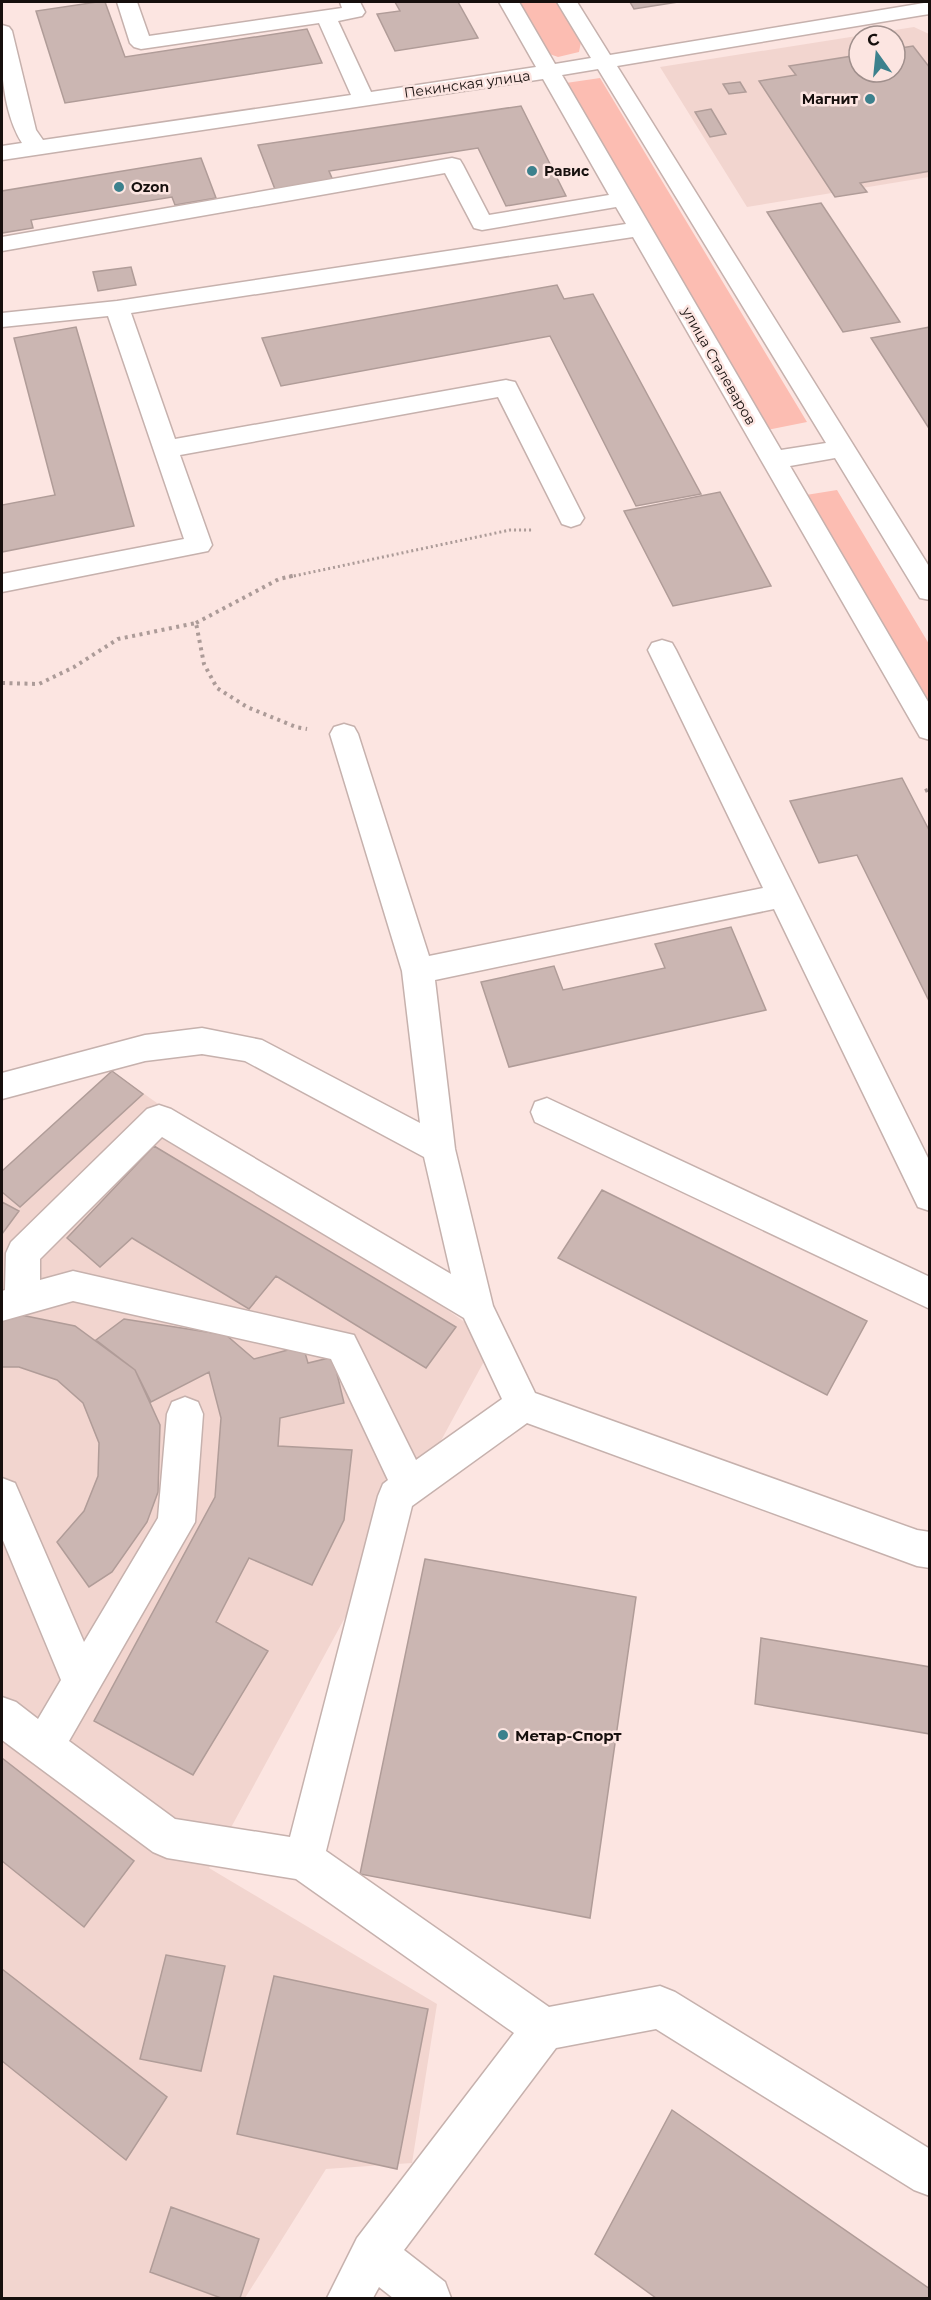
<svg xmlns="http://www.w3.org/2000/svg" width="931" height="2300" font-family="Montserrat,sans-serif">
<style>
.built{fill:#f2d5cf;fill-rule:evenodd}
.green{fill:#fcbdb2}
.building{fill:#cbb6b2;stroke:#b09c98;stroke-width:1.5}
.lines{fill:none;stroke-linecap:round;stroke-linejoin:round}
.minor-casing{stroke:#c6b1ad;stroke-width:3}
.path-far1{stroke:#ac9b98;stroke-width:3;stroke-dasharray:2 3;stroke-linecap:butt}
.path{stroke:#ac9b98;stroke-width:4;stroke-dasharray:3 4.5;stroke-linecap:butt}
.minor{fill:#fff;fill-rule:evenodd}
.poi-dot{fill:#3c818d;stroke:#fce5e1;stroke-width:2}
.labels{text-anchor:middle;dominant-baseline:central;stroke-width:5;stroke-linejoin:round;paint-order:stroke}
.far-street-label{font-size:14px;fill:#160f0d;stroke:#fce5e1}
.far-poi-label{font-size:14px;font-weight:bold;fill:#160f0d;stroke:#fce5e1;text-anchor:start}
.poi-label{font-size:15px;font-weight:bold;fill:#160f0d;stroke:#fce5e1;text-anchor:start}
</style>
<rect width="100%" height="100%" fill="#fce5e1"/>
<path class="built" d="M914 27 929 34V177L747 207 660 67ZM859 36H895V72H859Z
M112 1071 494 1343 209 1868 437 2004 412 2163 326 2169 245 2298H2V1171Z"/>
<path class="green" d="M515 2H557L581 42 579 52 558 57 541 51Z
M600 78 807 422 767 430 566 83Z
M837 490 929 644V708L806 495Z"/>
<path class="building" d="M97 2H105L125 57 307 29 322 63 65 103 36 11Z
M395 2H458L478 38 395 51 377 14 400 11Z
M630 2H678L634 9Z
M913 46 930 68V171L860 183 867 192 835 197 759 81 796 75 789 66 859 55V72H895V49Z
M740 82 746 92 729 94 723 84Z
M521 106 566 196 506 206 478 148 329 171 334 183 276 192 258 145Z
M711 109 726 134 710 137 695 112Z
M201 158 216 198 175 205 172 197 31 220 33 228 2 233V191Z
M821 203 900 322 843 332 767 212Z
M131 267 136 285 98 291 93 272Z
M557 285 564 299 593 294 701 494 636 506 550 336 281 386 262 338Z
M76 327 134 526 2 552V505L55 495 14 338Z
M930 327V430L871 338Z
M720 492 771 586 673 606 624 511Z
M902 778 930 832V1003L857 855 819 863 790 801Z
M731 927 766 1010 509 1067 481 982 554 966 563 990 665 968 655 944Z
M112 1071 143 1094 20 1207 2 1192V1171Z
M154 1146 456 1327 426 1368 276 1276 249 1309 132 1238 100 1267 67 1238Z
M602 1190 867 1321 827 1395 558 1258Z
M2 1202 19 1211 2 1234Z
M21 1315 75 1326 135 1370 160 1425 158 1492 147 1522 112 1572 89 1587 57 1542 84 1511 98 1476 99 1443 83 1403 57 1380 19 1367H2V1316Z
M124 1319 226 1335 254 1359 303 1346 308 1363 333 1357 344 1403 280 1418 278 1446 352 1450 344 1520 312 1585 249 1558 216 1622 268 1651 193 1775 94 1721 215 1497 221 1418 209 1372 151 1402 135 1370 96 1340Z
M425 1559 636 1597 590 1918 360 1874Z
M761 1638 930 1667V1734L755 1704Z
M2 1758 134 1861 84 1927 2 1861Z
M166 1955 225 1966 201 2071 140 2059Z
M2 1969 167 2097 126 2160 2 2061Z
M274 1976 428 2009 397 2169 237 2134Z
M672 2110 930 2289V2298H656L595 2254Z
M171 2207 259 2239 240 2298H221L150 2272Z"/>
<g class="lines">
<g class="minor-casing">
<path id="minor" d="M117 2H137L149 36 342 8 340 2H360L365 12 362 16 338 21 371 92 536 67 499 2H519L555 64 591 58 557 2H577L610 55 930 2V14L923 15 617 66 930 568V600L920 598 835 458 790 466 930 705V740L920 737 633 237 131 313 175 439 506 380 515 382 584 518 580 524 571 527 562 524 498 397 180 455 212 545 208 551 2 592V574L184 539 108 316 2 327V313L117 301 626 224 616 207 482 230 474 228 445 173 2 251V237L452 158 460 160 463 165 489 215 609 195 543 79 2 160V146L22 143C2 111 0 62 2 25L9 27 12 31 36 130 43 140 351 95 319 23 141 49 134 47 130 43ZM598 69 826 443 781 450 562 75Z
M662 640 672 643 676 650 930 1162V1211L918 1207 774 909 435 980 455 1149 493 1306 535 1393 917 1530 930 1532V1568L917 1566 527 1423 412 1506 326 1851 549 2007 660 1986 675 1992 930 2149V2196L914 2190 656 2029 556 2048 404 2250 445 2282 451 2298H393L379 2287 373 2298H327L357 2238 514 2033 296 1879 167 1858 153 1852 2 1740V1697L16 1702 38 1719 61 1680 2 1538V1478L15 1483 84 1642 158 1518 167 1414 172 1402 185 1397 198 1402 203 1414 195 1522 69 1741 175 1819 290 1837 378 1496 383 1484 388 1480 331 1359 73 1301 2 1321V1291L5 1290 6 1253 11 1242 147 1109 159 1105 171 1109 451 1274 424 1157 245 1061 202 1054 145 1061 2 1099V1073L145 1035 202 1028 262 1040 420 1123 402 971 330 734 334 727 344 724 354 727 358 734 429 956 763 888 648 650 652 643ZM162 1137 464 1318 502 1399 416 1460 354 1335 73 1271 40 1280V1259Z
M547 1098 930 1277V1309L535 1122 531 1112 535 1102Z"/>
</g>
<path class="path-far1" d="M289 577 510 530H534"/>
<path class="path" d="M196 623 279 579 296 575
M2 683 39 684 74 667 118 639 196 623 204 664 217 688 247 707 296 727 307 729
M925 791 930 789"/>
<use href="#minor" class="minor"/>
</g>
<g class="poi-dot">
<circle cx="870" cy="99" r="6"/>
<circle cx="532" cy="171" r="6"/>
<circle cx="119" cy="187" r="6"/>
<circle cx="503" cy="1735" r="6"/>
</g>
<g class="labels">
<g class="far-street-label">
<text transform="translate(467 84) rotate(-8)">Пекинская улица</text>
<text transform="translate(719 366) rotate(60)">улица Сталеваров</text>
</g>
<g class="far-poi-label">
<text x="858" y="99" text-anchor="end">Магнит</text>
<text x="544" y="171">Равис</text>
<text x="131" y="187">Ozon</text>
</g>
<g class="poi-label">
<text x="515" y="1735">Метар-Спорт</text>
</g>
</g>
<rect width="931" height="2300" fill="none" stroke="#160f0d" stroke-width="6"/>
<g transform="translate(877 54) rotate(345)"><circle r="28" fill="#fce5e1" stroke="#a08f8c" stroke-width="1.5"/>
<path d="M0-4.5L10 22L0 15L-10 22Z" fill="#3c818d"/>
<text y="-9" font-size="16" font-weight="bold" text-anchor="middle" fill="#160f0d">С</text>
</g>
</svg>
